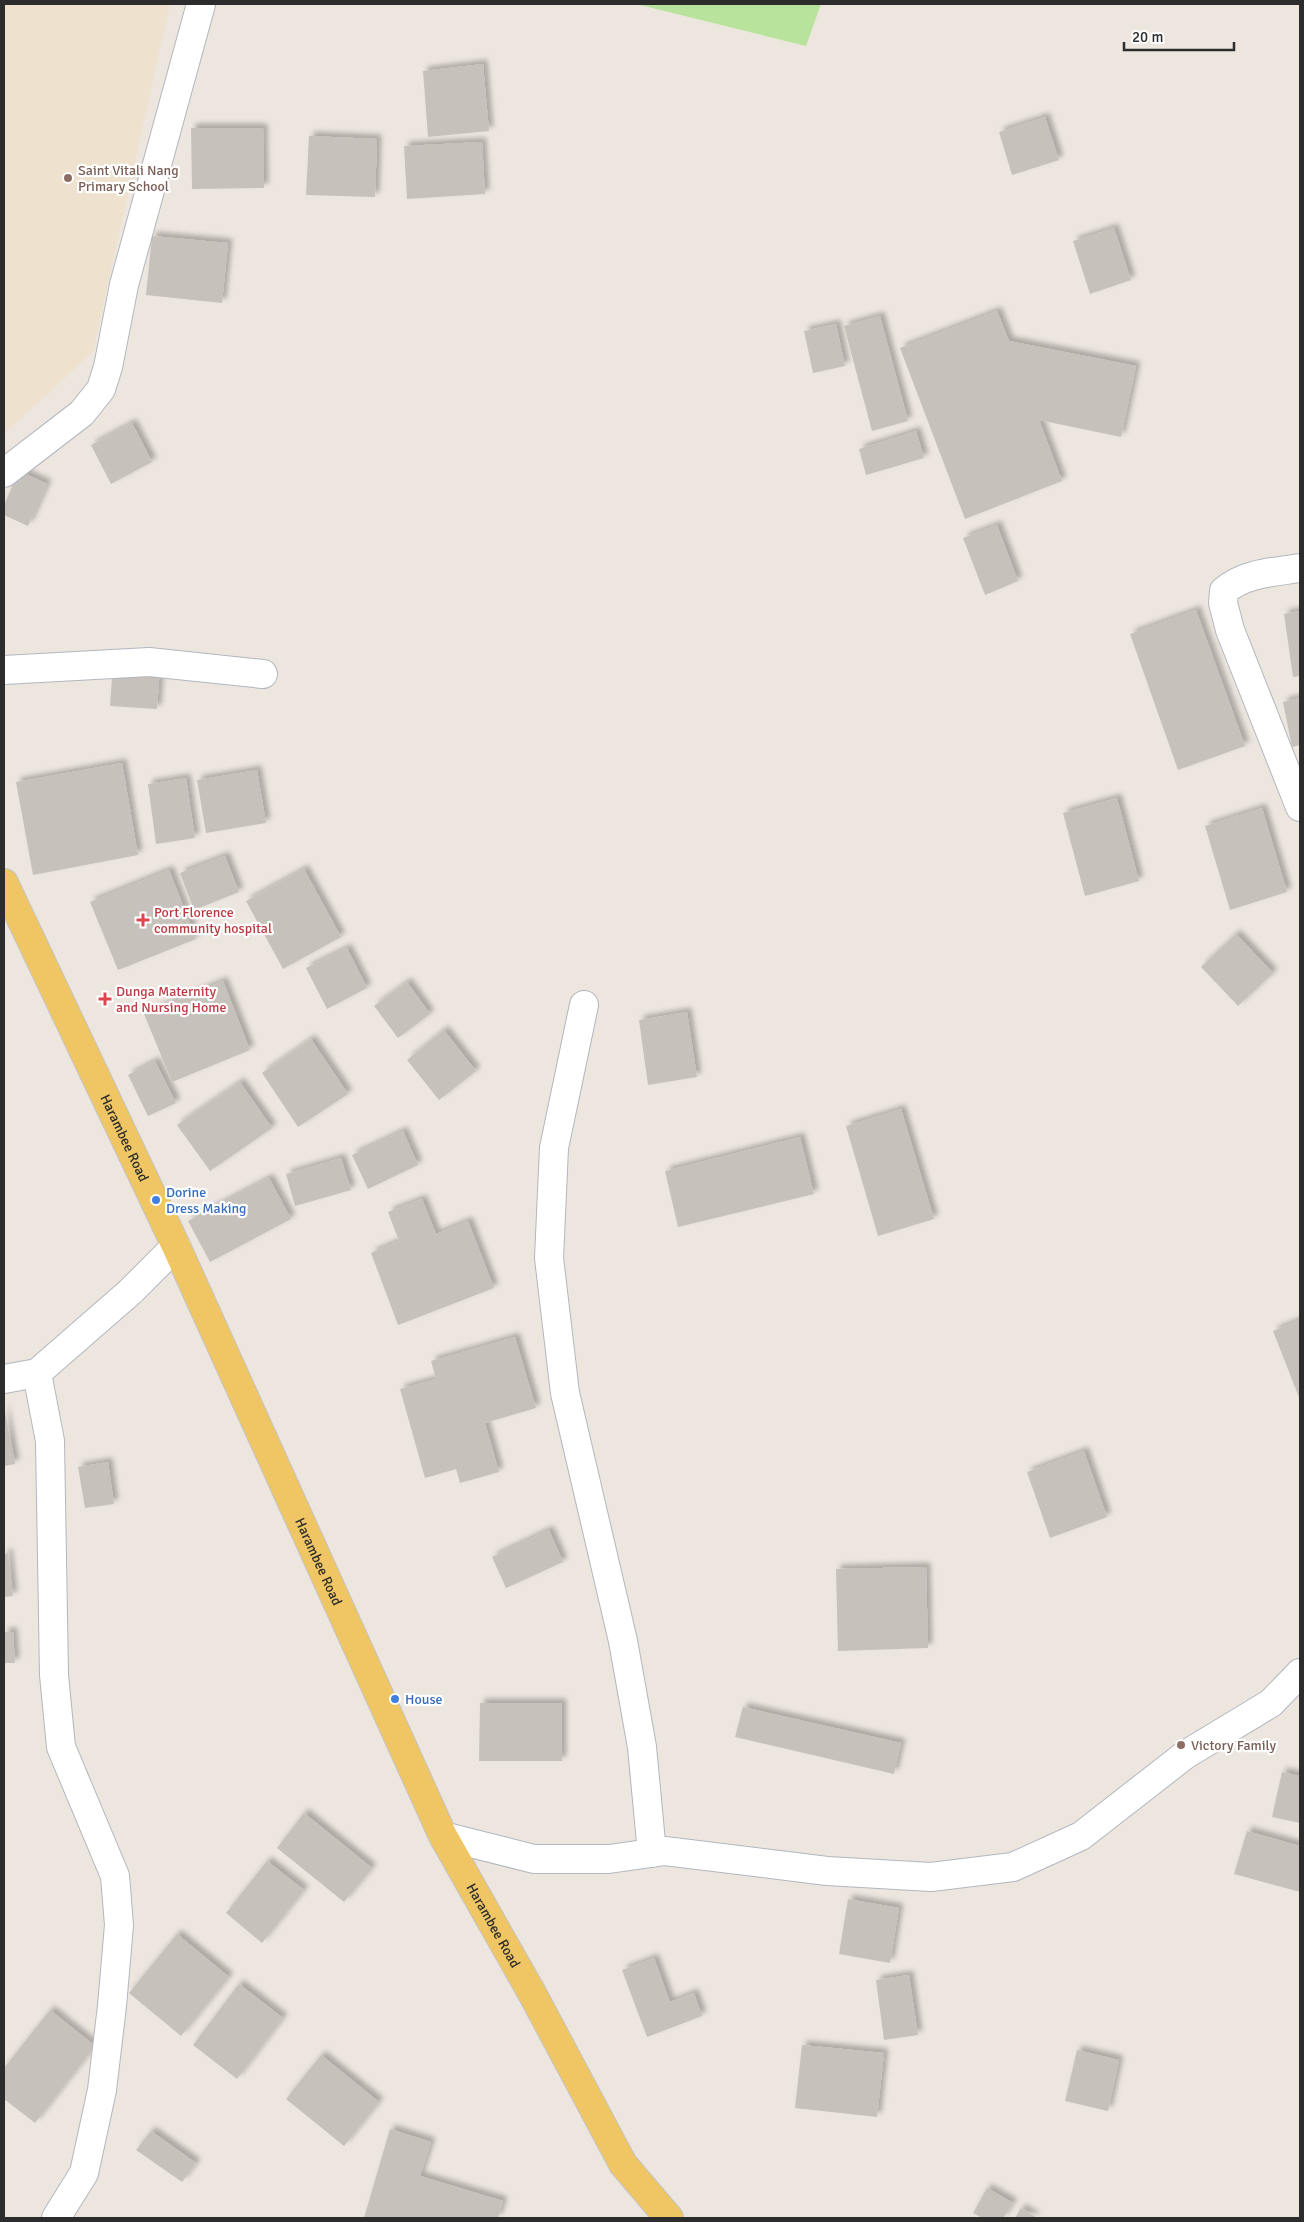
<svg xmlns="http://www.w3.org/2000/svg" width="1304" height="2222" font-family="Signika,sans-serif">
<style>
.education{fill:#eee2cf}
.green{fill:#b8e39d}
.building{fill:#c6c1ba;filter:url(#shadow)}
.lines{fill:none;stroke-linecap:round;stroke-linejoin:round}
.minor-casing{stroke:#b2b6bf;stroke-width:30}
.major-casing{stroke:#c4c4c4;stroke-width:30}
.minor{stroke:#fff;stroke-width:28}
.major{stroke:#efc663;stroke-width:28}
.education-dot{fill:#8d6e63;stroke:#fff;stroke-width:2}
.health-dot{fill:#e0444e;stroke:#fff;stroke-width:2}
.shop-dot{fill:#3f7fe0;stroke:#fff;stroke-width:2}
.labels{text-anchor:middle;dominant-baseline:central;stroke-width:4.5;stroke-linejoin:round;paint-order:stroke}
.education-label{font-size:14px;fill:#785e54;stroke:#fff;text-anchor:start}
.health-label{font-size:14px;fill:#be3a42;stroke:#fff;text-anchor:start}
.street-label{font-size:14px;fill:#2c2c2c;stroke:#fff}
.shop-label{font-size:14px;fill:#366cbe;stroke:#fff;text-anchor:start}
</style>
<defs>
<filter id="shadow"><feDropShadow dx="4.5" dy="-4.5" stdDeviation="2.5" flood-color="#0004"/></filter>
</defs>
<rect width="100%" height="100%" fill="#ede6df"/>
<path class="education" d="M4 4H170L93 352 4 434Z"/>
<path class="green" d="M636 4H821L806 46Z"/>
<path class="building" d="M483 64 489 131 428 137 423 71Z
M1045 117 1059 160 1012 175 999 132Z
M191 128H263L264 188 192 189Z
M309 136 377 139 375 197 306 195Z
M482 142 485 194 407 199 404 146Z
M1114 228 1131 280 1090 294 1073 241Z
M152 236 228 243 222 303 146 295Z
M997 311 1009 341 1136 366 1121 437 1039 420 1062 481 965 519 900 348Z
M880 316 908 421 872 431 844 326Z
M836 324 845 366 813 373 804 331Z
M132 423 152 462 111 484 91 445Z
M916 431 924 458 866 475 859 449Z
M19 471 47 484 28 526 4 515V505Z
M997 525 1018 581 985 595 963 538Z
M1196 610 1245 746 1178 770 1130 634Z
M1300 611V676L1293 677 1284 614Z
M113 664 160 667 157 709 110 706Z
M1300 698V745L1292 747 1283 702Z
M122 763 138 855 33 875 16 782Z
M257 770 266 823 206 833 197 780Z
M186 778 195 838 156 844 148 784Z
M1117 798 1139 881 1085 896 1063 813Z
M1262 808 1287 892 1230 910 1205 826Z
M225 856 239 892 194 910 180 873Z
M304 869 341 937 283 969 246 901Z
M169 870 196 939 118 970 90 902Z
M1236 934 1273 973 1238 1006 1201 967Z
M347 948 367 988 327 1009 306 968Z
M223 981 250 1050 172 1082 144 1014Z
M407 982 430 1014 398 1038 374 1006Z
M687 1012 697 1077 648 1085 639 1020Z
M444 1030 476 1071 439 1100 407 1060Z
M311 1039 348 1094 298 1127 262 1073Z
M155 1061 176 1103 148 1116 128 1075Z
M240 1082 272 1128 210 1171 177 1125Z
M901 1109 934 1219 878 1236 846 1126Z
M403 1131 418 1165 368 1189 352 1155Z
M800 1137 814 1194 678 1227 665 1171Z
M341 1158 351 1190 295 1206 286 1174Z
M269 1178 291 1219 210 1262 188 1221Z
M422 1199 436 1234 468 1221 494 1288 398 1325 371 1253 399 1241 388 1212Z
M1300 1320V1400L1273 1331Z
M515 1337 536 1408 485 1423 499 1472 460 1483 456 1469 425 1478 400 1389 436 1379 431 1361Z
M4 1407 15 1464 4 1466Z
M1084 1451 1107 1517 1050 1538 1027 1472Z
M108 1462 114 1504 85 1508 78 1467Z
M549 1530 563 1562 506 1588 492 1557Z
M8 1553 13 1596 4 1597V1554Z
M926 1567 928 1648 838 1651 836 1569Z
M4 1632H13L15 1663H4Z
M480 1703H562V1761H479Z
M743 1707 901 1743 894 1774 735 1737Z
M1282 1772 1300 1776V1823L1272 1817Z
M304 1813 372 1868 344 1902 277 1848Z
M1247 1831 1300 1846V1892L1234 1874Z
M267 1861 304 1890 262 1943 226 1913Z
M848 1899 899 1908 890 1963 839 1954Z
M177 1934 229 1977 181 2036 129 1993Z
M654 1958 670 2002 694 1993 702 2016 647 2037 622 1970Z
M909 1975 918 2035 884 2040 876 1980Z
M239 1984 283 2018 237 2079 193 2045Z
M50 2010 95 2046 35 2123 4 2099V2068Z
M802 2045 884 2053 877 2117 795 2108Z
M1077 2050 1119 2060 1108 2111 1065 2101Z
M321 2055 379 2102 344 2146 286 2099Z
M390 2129 431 2142 420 2176 503 2201 498 2218H364Z
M151 2131 196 2163 182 2182 136 2150Z
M987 2188 1013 2203 1003 2218H982L973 2213Z
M1021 2208 1037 2218H1015Z"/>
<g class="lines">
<g class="minor-casing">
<path id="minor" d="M4 473 82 413 101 389 108 367 124 285 201 4
M1300 568C1274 572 1245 573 1224 591L1223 603 1230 630 1300 807
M4 670 149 662 263 674
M584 1005 554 1148 549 1258 565 1393 623 1641 642 1747 652 1853
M37 1373 50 1441 54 1675 61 1747 115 1876 119 1925 112 2006 102 2090 84 2173 56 2218
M4 1379 37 1373 130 1292 176 1246
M443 1836 534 1859H609L665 1851 827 1871 931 1877 1013 1867 1081 1836 1185 1755 1271 1703 1300 1673"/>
</g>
<g class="major-casing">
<g id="major">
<path id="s1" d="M4 883 176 1246 443 1836 533 1995 623 2164 669 2218"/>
</g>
</g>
<use href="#minor" class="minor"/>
<use href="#major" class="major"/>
</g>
<g class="education-dot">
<circle cx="68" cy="178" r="5"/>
<circle cx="1181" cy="1745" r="5"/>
</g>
<g class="health-dot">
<path d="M140.5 912.5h5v5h5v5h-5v5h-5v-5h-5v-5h5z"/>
<path d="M102.5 991.5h5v5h5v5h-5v5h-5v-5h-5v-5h5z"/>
</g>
<g class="shop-dot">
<circle cx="156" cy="1200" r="5"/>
<circle cx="395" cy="1699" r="5"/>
</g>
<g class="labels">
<g class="education-label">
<text x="78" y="170">Saint Vitali Nang<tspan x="78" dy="16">Primary School</tspan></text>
<text x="1191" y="1745">Victory Family</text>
</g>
<g class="health-label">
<text x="154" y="912">Port Florence<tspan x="154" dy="16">community hospital</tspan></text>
<text x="116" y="991">Dunga Maternity<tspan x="116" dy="16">and Nursing Home</tspan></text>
</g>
<g class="street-label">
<text stroke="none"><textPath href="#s1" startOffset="282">Harambee Road</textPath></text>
<text stroke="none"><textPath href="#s1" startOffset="748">Harambee Road</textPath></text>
<text stroke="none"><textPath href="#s1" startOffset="1152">Harambee Road</textPath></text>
</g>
<g class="shop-label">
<text x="166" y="1192">Dorine<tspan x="166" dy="16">Dress Making</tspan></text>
<text x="405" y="1699">House</text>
</g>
</g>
<rect width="1304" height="2222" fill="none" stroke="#2c2c2c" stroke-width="10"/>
<path d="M1124 42v8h110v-8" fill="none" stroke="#2c2c2c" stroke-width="2.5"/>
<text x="1132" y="42" font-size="15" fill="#2c2c2c" stroke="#ffffff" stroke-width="4" paint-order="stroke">20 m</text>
</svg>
